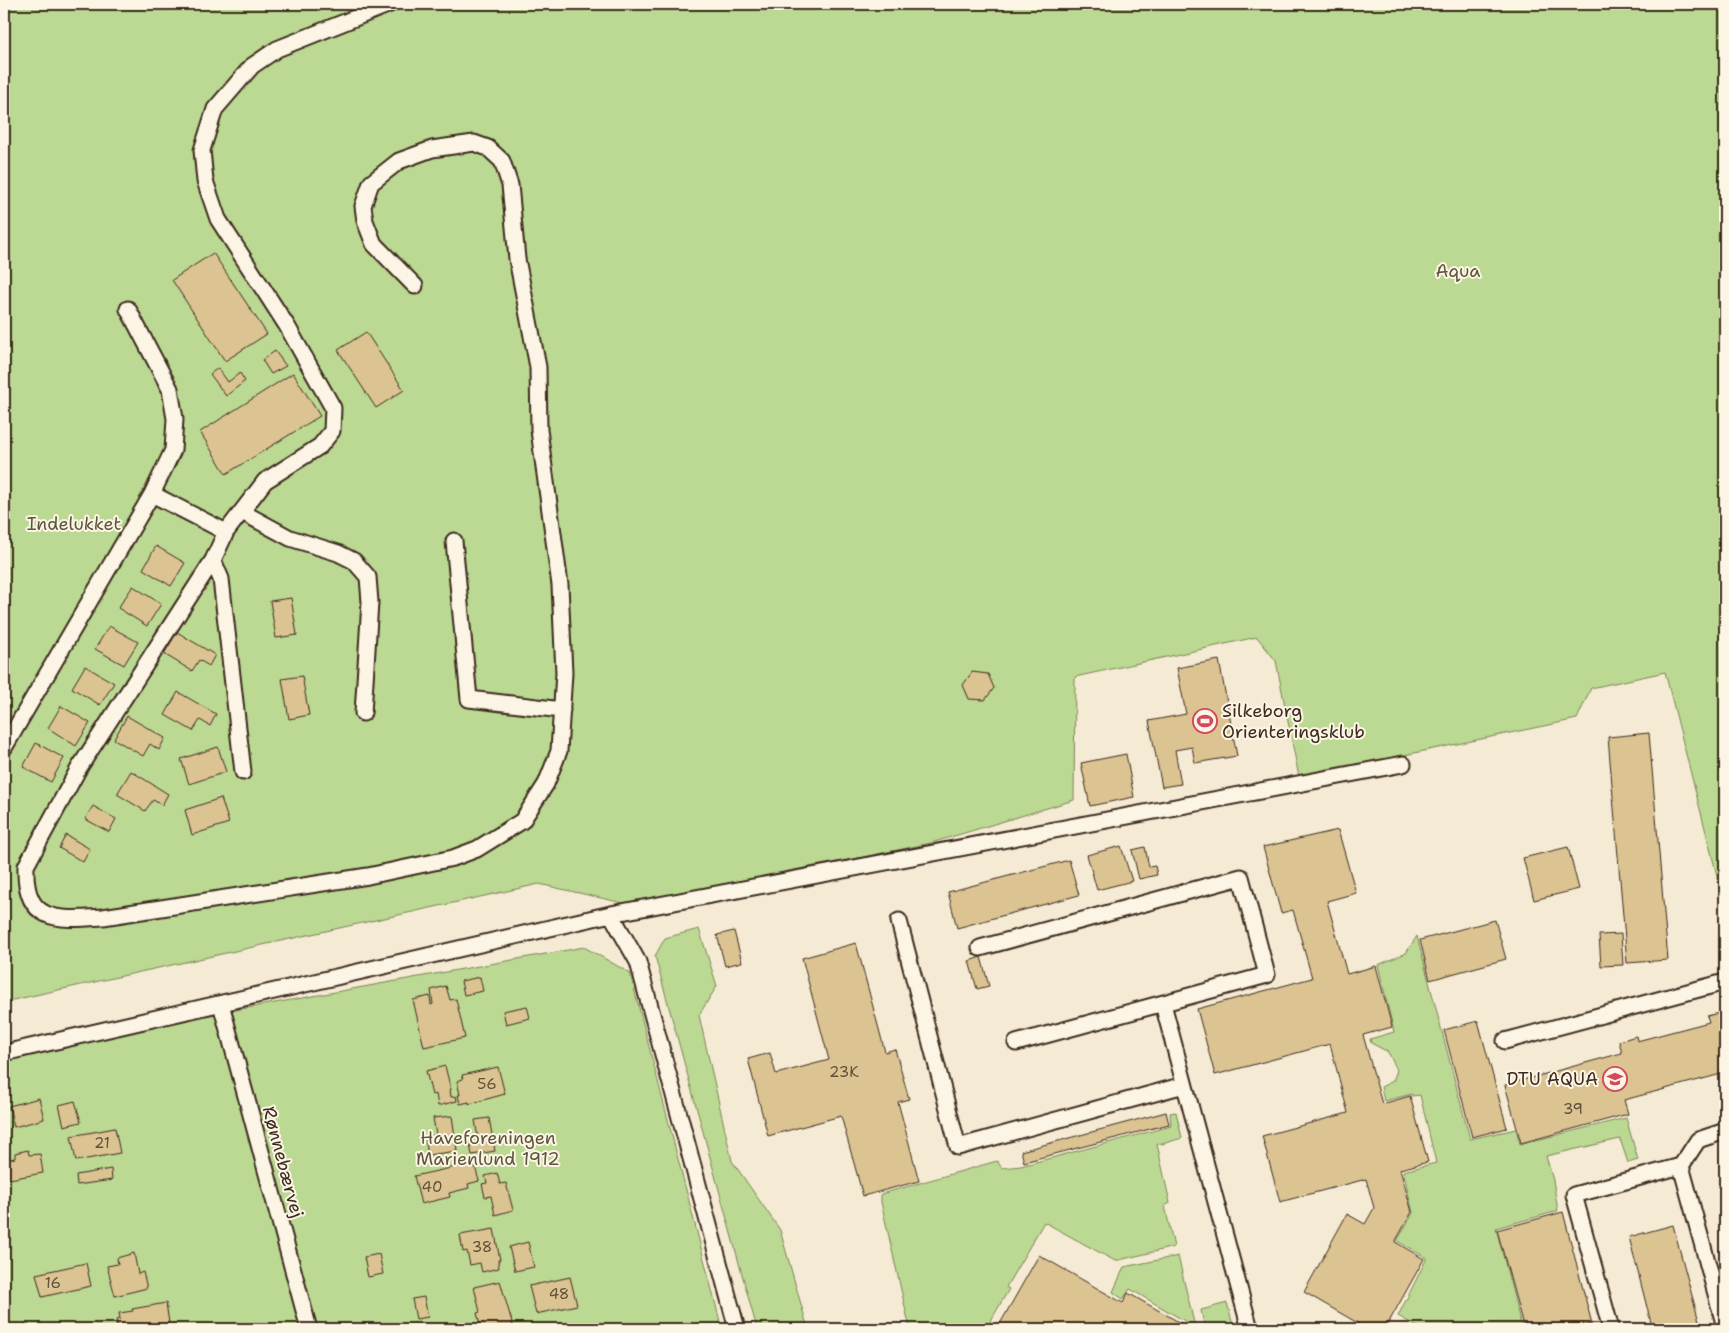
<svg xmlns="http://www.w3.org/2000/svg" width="1729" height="1333" font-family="'Shantell Sans',sans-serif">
	<rect width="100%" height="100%" fill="#f5ebd4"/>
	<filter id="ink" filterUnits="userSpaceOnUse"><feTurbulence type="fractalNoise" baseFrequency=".02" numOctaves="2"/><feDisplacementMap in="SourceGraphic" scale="10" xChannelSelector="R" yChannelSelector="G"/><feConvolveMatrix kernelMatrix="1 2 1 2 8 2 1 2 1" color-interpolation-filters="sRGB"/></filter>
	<g filter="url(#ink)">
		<path fill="#bbd992" stroke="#7b8258" d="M 4,4 L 1725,4 L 1725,907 L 1665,672 L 1591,688 L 1577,719 L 1299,777 L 1276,661 L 1257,637 L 1075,677 L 1074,800 L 931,843 L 632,905 L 539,884 L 4,1002 Z
			M 699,929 L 717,986 L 699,1015 L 732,1161 L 780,1230 L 808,1329 L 757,1329 L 655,956 L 665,938 Z
			M 1417,936 L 1470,1139 L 1516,1129 L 1520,1144 L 1626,1118 L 1638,1160 L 1628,1163 L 1620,1139 L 1546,1156 L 1553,1180 L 1558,1211 L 1496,1228 L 1522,1329 L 1421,1329 L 1398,1316 L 1427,1258 L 1397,1241 L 1413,1213 L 1403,1171 L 1436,1163 L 1420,1095 L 1412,1096 L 1412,1094 L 1384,1101 L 1381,1087 L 1393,1081 L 1397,1070 L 1388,1052 L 1371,1043 L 1370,1039 L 1394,1032 L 1378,965 L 1406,953 Z
			M 584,947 L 630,973 L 722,1329 L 4,1329 L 4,1052 Z
			M 1176,1112 L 1182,1138 L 1162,1144 L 1157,1144 L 1170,1203 L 1165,1206 L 1174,1247 L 1115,1261 L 1044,1222 L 1006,1287 L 1009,1289 L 986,1329 L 979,1326 L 977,1329 L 910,1329 L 881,1202 L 881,1194 L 997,1161 L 1002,1168 L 1021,1166 L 1171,1126 L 1170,1113 Z
			M 1178,1256 L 1195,1327 L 1130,1289 L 1123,1299 L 1113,1292 L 1124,1267 Z
			M 1227,1303 L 1234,1329 L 1205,1329 L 1201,1310 Z"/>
		<path fill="#dbc392" stroke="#3b2a1e" d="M 213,253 L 267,334 L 225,361 L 172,280 Z
			M 366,332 L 404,390 L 376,408 L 338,350 Z
			M 275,351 L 286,366 L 271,374 L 262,360 Z
			M 218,368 L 228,382 L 240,373 L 245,381 L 226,396 L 210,374 Z
			M 293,373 L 320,416 L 226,474 L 200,432 Z
			M 156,546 L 185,563 L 171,586 L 143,569 Z
			M 133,586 L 161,604 L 147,626 L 118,608 Z
			M 291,598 L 297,635 L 276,638 L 270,601 Z
			M 109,626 L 138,642 L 124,665 L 95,649 Z
			M 177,632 L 215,655 L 209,666 L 199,660 L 192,671 L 164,654 Z
			M 1219,660 L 1237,756 L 1195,763 L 1192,747 L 1175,750 L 1181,784 L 1162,787 L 1149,721 L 1186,714 L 1177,668 Z
			M 85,666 L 114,683 L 100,705 L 72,688 Z
			M 972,672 L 988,674 L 994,688 L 985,700 L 969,699 L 963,685 Z
			M 302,676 L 309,715 L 289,719 L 282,679 Z
			M 178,692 L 216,714 L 210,726 L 200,720 L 193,731 L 165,715 Z
			M 61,706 L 90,723 L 76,746 L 48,728 Z
			M 127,716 L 165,738 L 159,750 L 150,744 L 143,756 L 114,739 Z
			M 1649,733 L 1668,960 L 1627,963 L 1608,737 Z
			M 36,743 L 64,758 L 51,782 L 23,767 Z
			M 218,747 L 226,772 L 189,784 L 181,759 Z
			M 1126,754 L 1134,797 L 1090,806 L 1081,763 Z
			M 1725,762 L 1725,784 L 1720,764 Z
			M 131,771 L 168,794 L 162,805 L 153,800 L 145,811 L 117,794 Z
			M 221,798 L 229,823 L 192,835 L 185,810 Z
			M 93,806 L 116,819 L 109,832 L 85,819 Z
			M 1338,830 L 1356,893 L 1327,901 L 1347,974 L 1376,966 L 1392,1027 L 1363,1035 L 1382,1104 L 1410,1096 L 1428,1162 L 1400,1169 L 1412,1212 L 1395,1242 L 1424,1259 L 1385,1329 L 1368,1329 L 1304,1292 L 1347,1214 L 1365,1224 L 1374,1208 L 1366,1179 L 1280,1202 L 1262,1136 L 1348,1113 L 1330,1044 L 1215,1075 L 1197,1009 L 1312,978 L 1293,910 L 1281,913 L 1263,847 Z
			M 66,835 L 90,849 L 83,862 L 59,848 Z
			M 1121,846 L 1132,881 L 1097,890 L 1087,855 Z
			M 1145,847 L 1149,867 L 1155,866 L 1157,875 L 1139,879 L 1132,850 Z
			M 1568,847 L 1579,889 L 1534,900 L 1523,858 Z
			M 1069,860 L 1079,895 L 957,928 L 948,892 Z
			M 1495,920 L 1506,959 L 1430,980 L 1420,940 Z
			M 734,931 L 742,962 L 725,966 L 717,935 Z
			M 1621,934 L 1623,965 L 1601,966 L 1599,935 Z
			M 856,943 L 885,1052 L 895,1049 L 909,1099 L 898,1102 L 919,1181 L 863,1196 L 841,1116 L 768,1136 L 748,1059 L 770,1053 L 776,1074 L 829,1060 L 802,958 Z
			M 981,957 L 989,986 L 977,989 L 969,961 Z
			M 480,977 L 483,991 L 464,995 L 461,981 Z
			M 446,986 L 450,1000 L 456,999 L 465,1038 L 424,1047 L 413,1000 L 430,996 L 431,1005 L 433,1004 L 431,990 Z
			M 527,1006 L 530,1018 L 506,1024 L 503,1011 Z
			M 1723,1012 L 1725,1020 L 1725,1073 L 1624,1100 L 1628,1114 L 1521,1143 L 1505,1085 L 1622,1053 L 1619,1041 L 1636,1036 L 1637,1041 L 1709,1022 L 1707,1016 Z
			M 1478,1021 L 1507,1128 L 1472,1137 L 1444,1030 Z
			M 445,1066 L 451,1090 L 450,1090 L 451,1097 L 456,1096 L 457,1101 L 438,1106 L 436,1094 L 432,1095 L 426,1071 Z
			M 498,1067 L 505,1094 L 469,1104 L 469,1102 L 460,1104 L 458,1095 L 460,1095 L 457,1081 L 463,1079 L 462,1075 Z
			M 39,1098 L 44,1119 L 14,1127 L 9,1106 Z
			M 75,1101 L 81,1122 L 64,1126 L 59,1105 Z
			M 1166,1112 L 1169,1124 L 1024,1162 L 1021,1151 Z
			M 452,1116 L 457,1151 L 428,1155 L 425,1137 L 436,1135 L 433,1118 Z
			M 489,1118 L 495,1151 L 472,1155 L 469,1140 L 478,1138 L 475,1120 Z
			M 115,1128 L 120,1153 L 76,1161 L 71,1136 Z
			M 28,1150 L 29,1155 L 40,1154 L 43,1173 L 4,1180 L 4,1160 L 15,1158 L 15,1153 Z
			M 474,1163 L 479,1181 L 468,1184 L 469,1188 L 449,1193 L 450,1197 L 421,1204 L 414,1176 Z
			M 111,1169 L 112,1180 L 77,1185 L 76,1175 Z
			M 497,1173 L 500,1184 L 506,1183 L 513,1210 L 495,1215 L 491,1196 L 485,1197 L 482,1184 L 487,1183 L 485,1176 Z
			M 1563,1212 L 1592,1324 L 1572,1329 L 1524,1329 L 1497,1230 Z
			M 1673,1225 L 1701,1329 L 1653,1329 L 1651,1323 L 1629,1237 Z
			M 494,1229 L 500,1260 L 498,1260 L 499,1268 L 482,1272 L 480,1263 L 470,1265 L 467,1251 L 463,1252 L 460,1235 Z
			M 528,1242 L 534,1267 L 515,1271 L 509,1247 Z
			M 134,1253 L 138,1274 L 143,1272 L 147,1288 L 115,1296 L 107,1266 L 118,1264 L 117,1258 Z
			M 379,1254 L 383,1274 L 368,1277 L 364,1257 Z
			M 1039,1255 L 1123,1303 L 1128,1293 L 1191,1329 L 997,1329 Z
			M 86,1263 L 91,1286 L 42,1297 L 36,1274 Z
			M 570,1277 L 577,1305 L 536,1314 L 529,1286 Z
			M 500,1281 L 514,1329 L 481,1329 L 477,1313 L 480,1312 L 474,1287 Z
			M 424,1297 L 428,1317 L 416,1319 L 412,1299 Z
			M 166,1303 L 169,1323 L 137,1329 L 135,1329 L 135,1327 L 118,1329 L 116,1320 L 120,1319 L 119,1313 L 133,1311 L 132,1309 Z
			M 585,1324 L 586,1329 L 560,1329 Z
			M 98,1326 L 99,1329 L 83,1329 Z"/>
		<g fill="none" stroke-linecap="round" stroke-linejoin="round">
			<defs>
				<path id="service" d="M 390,4 L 277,49 L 252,66 L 215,109 L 202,150 L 205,181 L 218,219 L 287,326 L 333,408 L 332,431 L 320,446 L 265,481 L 226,532 L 213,560 L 79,768 L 26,866 C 24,924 58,920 103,917 L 368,876 L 453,858 L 477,849 L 522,821 L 546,784 L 559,751 L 564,673 L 560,585 L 539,430 L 538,367 L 517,259 L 510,185 L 502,161 L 488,148 L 474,143 L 432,149 L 399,161 L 371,183 L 363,206 L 365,221 L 374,244 L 415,286
					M 152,494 L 226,532
					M 242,512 L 290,538 L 338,553 L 354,561 L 368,577 L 370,602 L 363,713
					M 454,541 L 469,699 L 562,710
					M 213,560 L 221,579 L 243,772
					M 4,748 L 152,494 L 173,450 L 175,419 L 170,389 L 128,309
					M 611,914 L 1403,764
					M 899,921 L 958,1147 L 1184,1085
					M 980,948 L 1241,877 L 1267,975 L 1016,1043
					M 221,1004 L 309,1329
					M 1163,1004 L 1250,1329
					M 1505,1041 L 1725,982
					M 4,1053 L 611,914 L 638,962 L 737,1329
					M 1681,1166 L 1698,1140 L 1725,1131
					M 1611,1329 L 1574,1195 L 1681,1166 L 1725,1327"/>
			</defs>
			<use href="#service" stroke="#3b2a1e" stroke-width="19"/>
			<use href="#service" stroke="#fcf5e5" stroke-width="15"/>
		</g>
	</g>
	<defs>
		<symbol id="stadium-ring" viewBox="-11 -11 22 22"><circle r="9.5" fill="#fcf5e5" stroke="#d1495b" stroke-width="1.5"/><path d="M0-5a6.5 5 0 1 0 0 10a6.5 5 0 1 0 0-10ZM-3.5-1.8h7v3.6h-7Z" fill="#d1495b"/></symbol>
		<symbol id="university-ring" viewBox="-11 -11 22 22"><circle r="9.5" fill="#fcf5e5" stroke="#d1495b" stroke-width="1.5"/><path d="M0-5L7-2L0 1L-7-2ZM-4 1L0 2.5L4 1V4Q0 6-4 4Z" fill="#d1495b"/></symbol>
	</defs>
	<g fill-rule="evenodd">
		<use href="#stadium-ring" x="1191" y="707" width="28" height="28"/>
		<use href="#university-ring" x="1601" y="1065" width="28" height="28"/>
	</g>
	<g text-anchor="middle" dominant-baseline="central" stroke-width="4" stroke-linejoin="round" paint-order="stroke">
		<g font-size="15" fill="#63503b">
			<text x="844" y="1072">23K</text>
			<text x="487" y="1084">56</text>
			<text x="1573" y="1109">39</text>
			<text x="102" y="1143">21</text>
			<text x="432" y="1187">40</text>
			<text x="482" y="1247">38</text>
			<text x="53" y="1283">16</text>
			<text x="559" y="1294">48</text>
		</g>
		<g font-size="18" fill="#5b563b" stroke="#fcf5e5">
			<text x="1458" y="271">Aqua</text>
			<text x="74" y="524">Indelukket</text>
			<text x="488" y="1138">Haveforeningen<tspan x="488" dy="21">Marienlund 1912</tspan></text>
		</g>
		<g font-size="18" fill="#3b2a1e" stroke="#fcf5e5" text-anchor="start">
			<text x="1222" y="711">Silkeborg<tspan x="1222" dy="21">Orienteringsklub</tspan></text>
			<text x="1598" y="1079" text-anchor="end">DTU AQUA</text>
		</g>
		<g font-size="18" fill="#3b2a1e" stroke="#fcf5e5">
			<text transform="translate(283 1162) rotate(75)">Rønnebærvej</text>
		</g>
	</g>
	<rect width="1729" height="1333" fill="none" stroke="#fcf5e5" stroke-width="20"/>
	<rect x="10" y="10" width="1709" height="1313" fill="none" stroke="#3b2a1e" stroke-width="2" filter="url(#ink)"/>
</svg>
